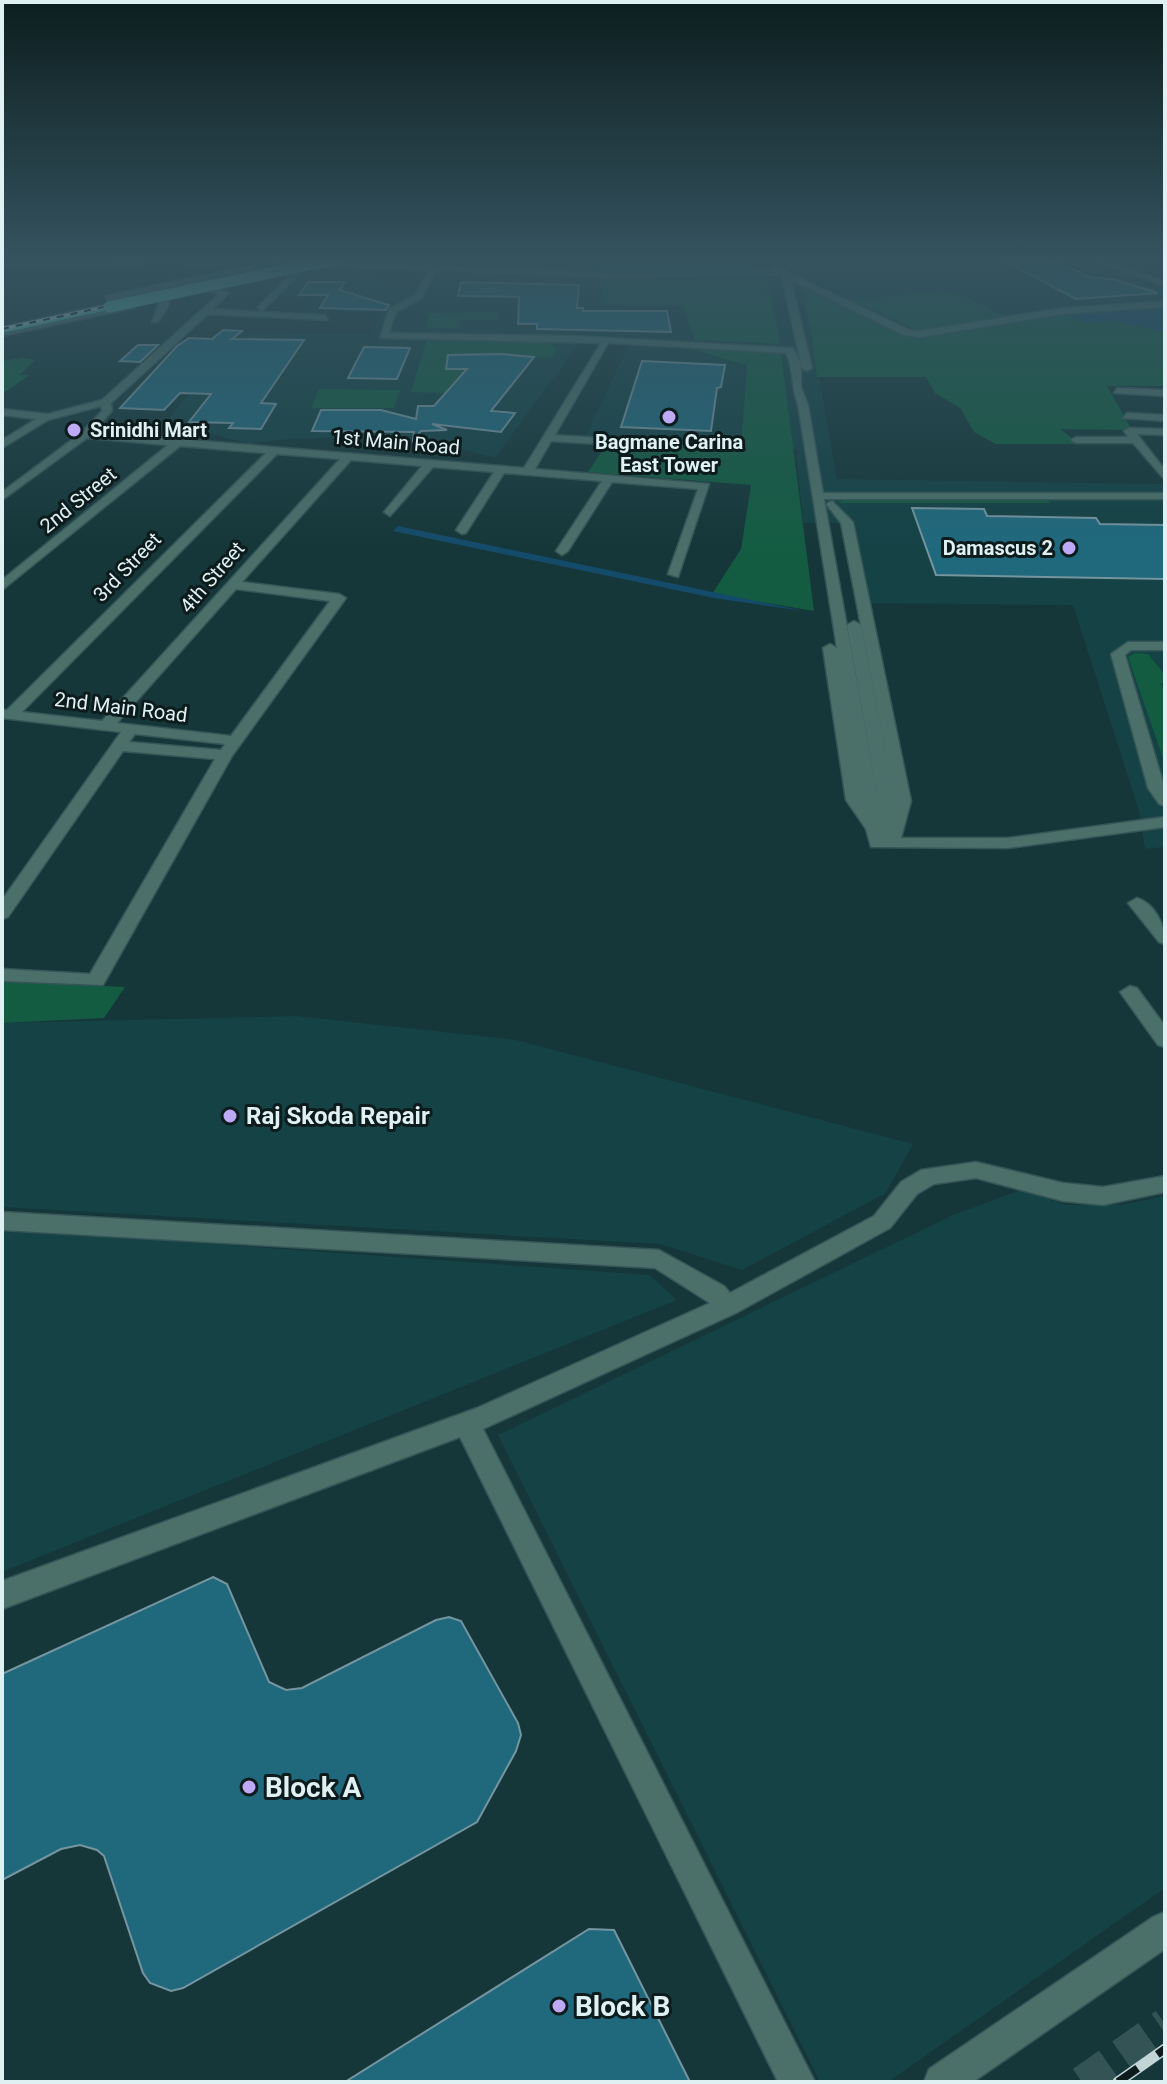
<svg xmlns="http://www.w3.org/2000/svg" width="1167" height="2084" font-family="Roboto,sans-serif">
	<rect width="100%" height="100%" fill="#153739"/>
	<path fill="#144245" d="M 360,258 L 1083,258 L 1165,287 L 1165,301 L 1006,317 L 966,297 L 938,290 L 851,300 L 791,270 L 602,274 L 525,268 L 330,265 Z
		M 310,270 L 369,271 L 368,278 L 409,291 L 418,290 L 427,272 L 515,273 L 619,280 L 793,279 L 798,282 L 809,320 L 837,479 L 1165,484 L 1165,847 L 1145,849 L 1139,811 L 1073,605 L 870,603 L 854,523 L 803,523 L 796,450 L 585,437 L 629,345 L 579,343 L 495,458 L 411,436 L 286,439 L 250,444 L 166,422 L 241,332 L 372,334 L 381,312 L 321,311 L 300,315 L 315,297 L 274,296 L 293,276 Z
		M 297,1016 L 516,1040 L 913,1144 L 886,1193 L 742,1270 L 660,1244 L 2,1207 L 2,1023 Z
		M 1021,1190 L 1066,1205 L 1120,1205 L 1165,1196 L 1165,1888 L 888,2082 L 820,2082 L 498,1435 L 953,1215 Z
		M 2,1229 L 649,1275 L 677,1300 L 2,1572 Z"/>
	<path fill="#135c42" d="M 595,258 L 736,258 L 758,271 L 602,274 Z
		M 768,276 L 780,344 L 695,340 L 682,305 L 604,304 L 600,279 Z
		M 798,282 L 900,333 L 924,336 L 1057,314 L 1165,306 L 1165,386 L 1107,386 L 1132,430 L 1060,429 L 1080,444 L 996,444 L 974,432 L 960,408 L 935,393 L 926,377 L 817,377 L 809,320 Z
		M 938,290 L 966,297 L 1006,317 L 918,331 L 851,300 Z
		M 498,312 L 498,320 L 461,320 L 460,328 L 426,328 L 429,313 Z
		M 427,339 L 545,340 L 557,349 L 550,358 L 449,355 L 447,369 L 467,369 L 445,393 L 411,392 Z
		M 691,349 L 781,353 L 814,611 L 712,594 L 741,549 L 751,485 L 588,472 L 611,438 L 741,446 L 747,365 Z
		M 23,358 L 35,360 L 20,375 L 30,375 L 2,394 L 2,361 Z
		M 319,389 L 400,390 L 394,408 L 311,408 Z
		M 848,498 L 1046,498 L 1050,503 L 838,503 Z
		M 1135,653 L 1148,654 L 1165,675 L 1165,683 L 1160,683 L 1165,691 L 1165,764 L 1128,657 Z
		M 2,981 L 125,987 L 104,1018 L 2,1023 Z"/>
	<path fill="#154b6a" d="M 1165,308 L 1165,332 L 1114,321 L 1082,322 L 1070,317 L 1072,314 Z
		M 398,526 L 804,611 L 714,598 L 393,531 Z"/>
	<path fill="#20697d" stroke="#7595a0" stroke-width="2" d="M 1048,258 L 1090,277 L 1116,280 L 1158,293 L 1076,299 L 1002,260 Z
		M 308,282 L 345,282 L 340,290 L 389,305 L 386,310 L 320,308 L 328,295 L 299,295 Z
		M 461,282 L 579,285 L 577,308 L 583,308 L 583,311 L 667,311 L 671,332 L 537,329 L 537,324 L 518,324 L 519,297 L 458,296 Z
		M 223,330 L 242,331 L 232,339 L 304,340 L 261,403 L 276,404 L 261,429 L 229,428 L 233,423 L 189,422 L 211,394 L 180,393 L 164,410 L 120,408 L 177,346 L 189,338 L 212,339 Z
		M 138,345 L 158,345 L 140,362 L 120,361 Z
		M 364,347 L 410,348 L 397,379 L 348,378 Z
		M 501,354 L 534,357 L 491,411 L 515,413 L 501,432 L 432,424 L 447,430 L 421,431 L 413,440 L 414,432 L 312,431 L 321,410 L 381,410 L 416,419 L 418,406 L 434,406 L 467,369 L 446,369 L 448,355 Z
		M 642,361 L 725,365 L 721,387 L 717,388 L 711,431 L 621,427 Z
		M 912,508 L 984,509 L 987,516 L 1096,518 L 1100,524 L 1165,525 L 1165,579 L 936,575 Z
		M 213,1577 L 227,1584 L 269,1682 L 286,1690 L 302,1688 L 436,1620 L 449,1617 L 461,1621 L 518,1723 L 521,1735 L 516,1751 L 477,1822 L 183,1988 L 171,1991 L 150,1983 L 143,1973 L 104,1856 L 97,1850 L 80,1845 L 61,1849 L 2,1880 L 2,1674 Z
		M 589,1929 L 614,1930 L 690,2082 L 345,2082 Z"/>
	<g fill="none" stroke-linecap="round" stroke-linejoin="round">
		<path stroke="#335355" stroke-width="32" stroke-dasharray="32 16" stroke-linecap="butt" d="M 1082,2082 L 1165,2024"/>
		<defs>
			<path id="minor" d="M 285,258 L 302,258 L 196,282 L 229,293 L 213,309 L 261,312 L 258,307 L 292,273 L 291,268 L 297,268 L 299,275 L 261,312 L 325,315 L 328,320 L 208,314 L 111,403 L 112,411 L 93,432 L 524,468 L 601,343 L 380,338 L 389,309 L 415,295 L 429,270 L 314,267 L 317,263 L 517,268 L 603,274 L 775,271 L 772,268 L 776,266 L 909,330 L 920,331 L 1062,308 L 1165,301 L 1165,307 L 1062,314 L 920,337 L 904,335 L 791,280 L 812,368 L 807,371 L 802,368 L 781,275 L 603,278 L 437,270 L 421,299 L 396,312 L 389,333 L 573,336 L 793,348 L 801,364 L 801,387 L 808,405 L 823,493 L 1165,493 L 1165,499 L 824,499 L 885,838 L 847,625 L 854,621 L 861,625 L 895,801 L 841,523 L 826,504 L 832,501 L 853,522 L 911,801 L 901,838 L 1008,838 L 1165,817 L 1165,827 L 1008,848 L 871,847 L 866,829 L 846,800 L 823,648 L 830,644 L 837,648 L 798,405 C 791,387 794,370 786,353 L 608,343 L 555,435 L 599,438 L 604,441 L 599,444 L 551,441 L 535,469 L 709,484 L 678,577 L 668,574 L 698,489 L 612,482 L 568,551 L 562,555 L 556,551 L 602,481 L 504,473 L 466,533 L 462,534 L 456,530 L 494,472 L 433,467 L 390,516 L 384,512 L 422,466 L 351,460 L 242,582 L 339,594 L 346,598 L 232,756 L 103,985 L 2,981 L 2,969 L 90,974 L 215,759 L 123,751 L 8,917 L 2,919 L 2,900 L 121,732 L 2,718 L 2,710 L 7,710 L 266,453 L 180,446 L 2,590 L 2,580 L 168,445 L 87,438 L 2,500 L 2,492 L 81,433 L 102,411 L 101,406 L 48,420 L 2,448 L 2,440 L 36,419 L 2,415 L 2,409 L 48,414 L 102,400 L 219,294 L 186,284 L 108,301 L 105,296 ZM 277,454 L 340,459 L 102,721 L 22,712 ZM 236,589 L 330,601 L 231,736 L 117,723 ZM 135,734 L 225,744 L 221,750 L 129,742 Z
				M 1083,258 L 1096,258 L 1165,281 L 1165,286 Z
				M 1165,258 L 1165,261 L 1161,259 L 1161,258 Z
				M 163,259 L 236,265 L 163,263 L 2,268 L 2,264 Z
				M 161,297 L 167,297 L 169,305 L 158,322 L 152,322 Z
				M 131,303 L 134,308 L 2,336 L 2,330 Z
				M 1117,388 L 1165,390 L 1165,396 L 1114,393 Z
				M 1127,413 L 1165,415 L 1165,421 L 1123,418 Z
				M 1129,428 L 1165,429 L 1165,435 L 1137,434 L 1165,470 L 1165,480 L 1133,443 L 1076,443 L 1071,440 L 1076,437 L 1128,437 L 1124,431 Z
				M 1165,642 L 1165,650 L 1131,650 L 1125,655 L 1165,789 L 1165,806 L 1159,804 L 1148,788 L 1111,654 L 1128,642 Z
				M 1137,898 C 1156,904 1165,926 1165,944 L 1159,942 L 1128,903 Z
				M 1130,986 L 1137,988 L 1165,1026 L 1165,1047 L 1158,1045 L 1120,992 Z
				M 976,1162 L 1063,1183 L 1103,1187 L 1165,1176 L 1165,1192 L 1103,1205 L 1063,1201 L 976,1178 L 934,1184 L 917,1194 L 890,1228 L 736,1313 L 483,1429 L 815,2082 L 778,2082 L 460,1437 L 2,1609 L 2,1581 L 477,1408 L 710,1303 L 655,1268 L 2,1230 L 2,1212 L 659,1250 L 724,1286 L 730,1293 L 874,1216 L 901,1182 L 921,1170 Z
				M 1165,1912 L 1165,1949 L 973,2082 L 924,2082 L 929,2069 L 1153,1917 Z"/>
			<path id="highway" d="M 109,304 L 113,309 L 2,333 L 2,327 Z"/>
		</defs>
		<use href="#minor" stroke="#355557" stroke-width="3"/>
		<use href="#highway" stroke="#355557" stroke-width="3"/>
		<use href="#minor" fill="#4b706a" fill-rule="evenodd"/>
		<use href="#highway" fill="#64c7b8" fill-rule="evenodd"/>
		<defs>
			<path id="rail-far1" d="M 2,329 L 330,258"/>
			<path id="rail" d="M 1118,2082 L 1165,2049"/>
		</defs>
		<use href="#rail-far1" stroke="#c1d5d6" stroke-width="3"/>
		<use href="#rail" stroke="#c1d5d6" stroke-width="11"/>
		<use href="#rail-far1" stroke="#0d1b1c" stroke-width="2" stroke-dasharray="7" stroke-linecap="butt"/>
		<use href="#rail" stroke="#0d1b1c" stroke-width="8" stroke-dasharray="24" stroke-linecap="butt"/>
		<defs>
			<path id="highway-bridge" d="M 109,307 L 341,258"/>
		</defs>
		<use href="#highway-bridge" stroke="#355557" stroke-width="12" stroke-linecap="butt"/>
		<use href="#highway-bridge" stroke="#64c7b8" stroke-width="11"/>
	</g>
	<linearGradient id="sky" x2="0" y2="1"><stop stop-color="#0c1e1f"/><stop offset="0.47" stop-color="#35535f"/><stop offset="1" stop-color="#35535f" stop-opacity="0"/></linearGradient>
	<rect width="1167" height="550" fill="url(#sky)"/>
	<g fill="#bea9f5" stroke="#0d1b1c" stroke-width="3">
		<circle cx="669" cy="417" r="8"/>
		<circle cx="74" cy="430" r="8"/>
		<circle cx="1069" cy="548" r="8"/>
		<circle cx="230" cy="1116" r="8"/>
		<circle cx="249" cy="1787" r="8"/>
		<circle cx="559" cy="2006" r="8"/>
	</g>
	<g text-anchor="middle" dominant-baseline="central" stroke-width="6" stroke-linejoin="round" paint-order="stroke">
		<g font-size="20" font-weight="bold" fill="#dff1f2" stroke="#0d1b1c" text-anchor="start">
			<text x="90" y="430">Srinidhi Mart</text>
			<text x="669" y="442" text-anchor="middle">Bagmane Carina<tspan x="669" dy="23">East Tower</tspan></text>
			<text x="1053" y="548" text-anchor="end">Damascus 2</text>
		</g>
		<g font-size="20" fill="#dff1f2" stroke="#0d1b1c">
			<text transform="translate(396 442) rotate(5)">1st Main Road</text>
			<text transform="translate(78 500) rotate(-39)">2nd Street</text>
			<text transform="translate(127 567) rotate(-46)">3rd Street</text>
			<text transform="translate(212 577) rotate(-49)">4th Street</text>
			<text transform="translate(121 707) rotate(7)">2nd Main Road</text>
		</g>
		<g font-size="24" font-weight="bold" fill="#dff1f2" stroke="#0d1b1c" text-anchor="start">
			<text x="246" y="1116">Raj Skoda Repair</text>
		</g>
		<g font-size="28" font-weight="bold" fill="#dff1f2" stroke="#0d1b1c" text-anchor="start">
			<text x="265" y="1787">Block A</text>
			<text x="575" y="2006">Block B</text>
		</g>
	</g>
	<rect width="1167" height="2084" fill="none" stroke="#dff1f2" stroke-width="8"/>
</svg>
